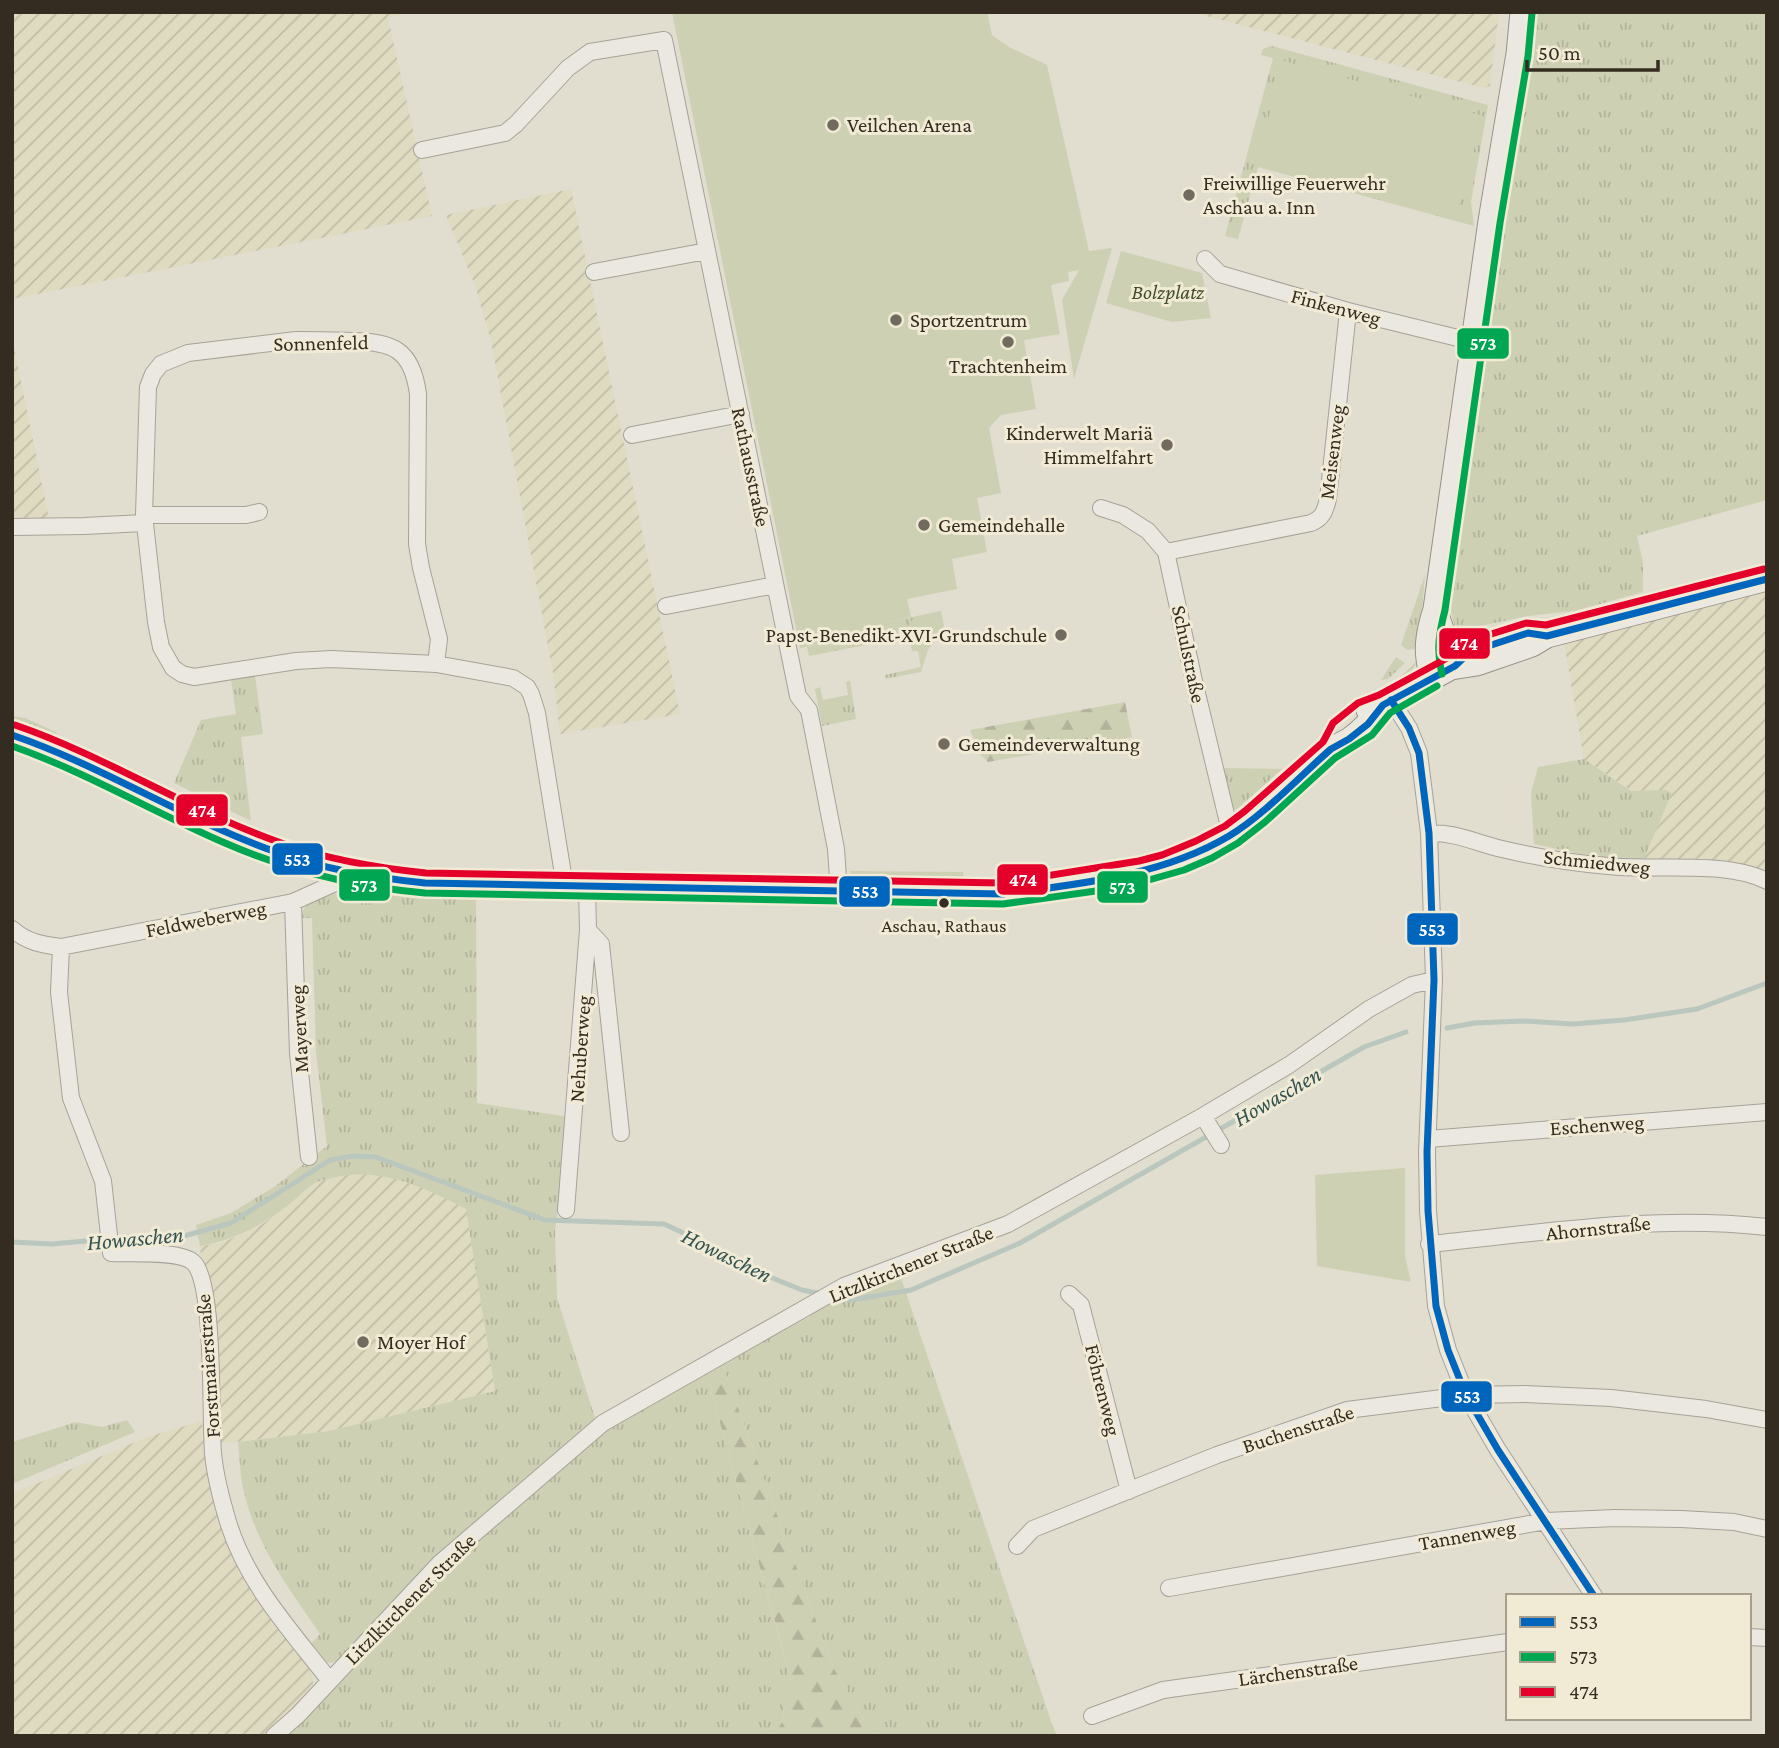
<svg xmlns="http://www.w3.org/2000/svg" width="1779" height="1748" font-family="'Crimson Pro',serif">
	<defs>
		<pattern id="farmland-furrows" width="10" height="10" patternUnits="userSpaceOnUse" patternTransform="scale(1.75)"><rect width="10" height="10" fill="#dfdbc1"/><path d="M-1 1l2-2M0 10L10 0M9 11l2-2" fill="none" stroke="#c0bca6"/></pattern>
		<pattern id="grass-tufts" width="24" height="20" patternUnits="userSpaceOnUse" patternTransform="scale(1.75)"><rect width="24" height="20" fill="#ced0b4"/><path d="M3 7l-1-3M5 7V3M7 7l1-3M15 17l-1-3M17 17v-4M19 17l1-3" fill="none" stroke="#b2b39a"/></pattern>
		<pattern id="forest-firs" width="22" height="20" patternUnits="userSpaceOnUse" patternTransform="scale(1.75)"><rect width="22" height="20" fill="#ced0b4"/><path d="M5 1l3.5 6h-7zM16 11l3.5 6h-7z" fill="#b2b39a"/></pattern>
	</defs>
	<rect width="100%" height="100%" fill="#e1ddcf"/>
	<path fill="url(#farmland-furrows)" d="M 12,12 L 412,12 L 388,18 L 432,216 L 12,299 Z
		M 1191,12 L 1499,12 L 1490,86 L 1484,88 Z
		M 571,189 L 680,714 L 560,734 L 553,673 L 491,341 L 475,285 L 446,215 Z
		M 12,337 L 49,519 L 12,519 Z
		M 1767,590 L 1767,874 L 1758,870 L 1713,861 L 1642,863 L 1665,790 L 1632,791 L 1584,759 L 1564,642 Z
		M 349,1174 L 382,1174 L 428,1190 L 466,1208 L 495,1391 L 329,1431 L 218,1444 L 200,1246 L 220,1243 L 243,1234 L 264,1223 L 317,1182 Z
		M 202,1421 L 211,1488 L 224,1535 L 244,1574 L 306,1663 L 312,1674 L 313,1683 L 309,1694 L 264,1736 L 12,1736 L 12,1494 L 147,1437 Z"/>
	<path fill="url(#grass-tufts)" d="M 1530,12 L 1767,12 L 1767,500 L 1637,536 L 1643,562 L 1643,592 L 1574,611 L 1528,616 L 1456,631 L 1450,607 L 1449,589 Z
		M 1272,46 L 1488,105 L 1471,202 L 1474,226 L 1258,167 L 1238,239 L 1225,236 L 1273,58 L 1261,55 L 1263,49 Z
		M 1425,575 L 1419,648 L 1407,650 L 1401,645 Z
		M 941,611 L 944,626 L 928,650 L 921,672 L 885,679 L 885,675 L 921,667 L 918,651 L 912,651 L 909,637 L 887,641 L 883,623 Z
		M 1497,630 L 1503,633 L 1477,641 L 1462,637 Z
		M 1396,657 L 1405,663 L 1388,679 L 1381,680 Z
		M 1417,661 C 1408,685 1376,695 1356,710 L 1354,708 L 1376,691 L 1396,681 Z
		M 255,676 L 263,734 L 241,737 L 251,821 L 174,783 L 201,720 L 236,714 L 231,679 Z
		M 850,681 L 856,719 L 822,726 L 815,689 L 820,687 L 823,700 L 848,695 L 846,682 Z
		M 12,716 L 25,718 L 56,732 L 58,736 L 56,739 L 12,726 Z
		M 1584,759 L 1631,791 L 1665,790 L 1672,793 L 1642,863 L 1607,860 L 1534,844 L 1531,793 L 1538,767 Z
		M 1220,768 L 1282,769 L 1237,809 L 1232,810 Z
		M 850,871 L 963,872 L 964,880 L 851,879 Z
		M 355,891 L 400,896 L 476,899 L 477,1103 L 570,1117 L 555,1231 L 557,1298 L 595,1418 L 440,1556 L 344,1658 C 325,1668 322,1660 308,1647 L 320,1634 C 290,1590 258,1548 245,1496 C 240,1479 240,1460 238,1442 L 329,1431 L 495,1391 L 466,1209 C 423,1187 381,1166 332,1178 C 328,1179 321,1180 317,1182 C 306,1188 296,1199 287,1206 C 260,1227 233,1240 200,1246 L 196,1225 L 231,1213 L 274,1187 L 327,1146 L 316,1052 L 312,918 L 300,918 L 307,902 L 332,894 Z
		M 899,1272 L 1051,1721 L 1057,1736 L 877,1736 L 869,1728 L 833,1667 L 722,1364 L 809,1317 L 822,1306 L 856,1286 Z
		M 706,1372 L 790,1677 L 782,1722 L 774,1736 L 287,1736 L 338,1685 L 448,1564 L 606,1426 Z
		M 127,1420 L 135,1432 L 12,1484 L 12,1442 L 76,1422 L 102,1427 Z"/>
	<path fill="url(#forest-firs)" d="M 885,632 L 887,641 L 809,656 L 807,647 Z
		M 1125,702 L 1132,737 L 988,762 L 981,755 L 970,730 Z
		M 722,1364 L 833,1667 L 869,1728 L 877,1736 L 774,1736 L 782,1722 L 790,1676 L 706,1372 Z"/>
	<path fill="#ced0b4" d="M 672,12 L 987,12 L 992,35 L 1009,47 L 1047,65 L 1089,251 L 1112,248 L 1074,379 L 1062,300 L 1079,270 L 1068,272 L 1069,281 L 1051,285 L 1060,334 L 1024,340 L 1036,409 L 1001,415 L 989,428 L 1001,493 L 977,498 L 987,552 L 952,559 L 957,589 L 907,599 L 911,617 L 883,623 L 885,632 L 800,648 Z
		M 1284,61 L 1483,116 L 1455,218 L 1256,163 Z
		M 1121,251 L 1202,273 L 1211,318 L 1172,322 L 1106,303 Z
		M908 629a11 11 0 1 1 22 0a11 11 0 1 1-22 0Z
		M 1405,1168 L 1405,1256 L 1411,1282 L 1317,1266 L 1315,1175 Z"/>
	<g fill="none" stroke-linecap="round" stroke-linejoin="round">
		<path stroke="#b9c7bf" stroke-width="5" d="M 1447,1028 L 1475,1023 L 1523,1021 L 1573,1024 L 1624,1020 L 1697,1009 L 1767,983
			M 12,1242 L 52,1244 L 130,1237 L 184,1236 L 231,1223 L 330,1160 L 353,1156 L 376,1157 L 545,1220 L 664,1224 L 690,1236 L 750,1269 L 802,1290 L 822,1294
			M 835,1297 L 851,1300 L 911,1290 L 1020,1243 L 1364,1047 L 1406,1032"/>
		<defs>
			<path id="street" d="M 422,150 L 505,133 L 516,124 L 568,68 L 590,52 L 664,40 L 798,696 L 809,710 L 836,849 L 839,892
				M 1205,259 L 1220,274 L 1348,311 L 1474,342
				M 594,272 L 707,251
				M 296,340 C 315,340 333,340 351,341 C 393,342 412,349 418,394 L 417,544 L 421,568 L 439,639 L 436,664 L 331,659 L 296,661 L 194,677 L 182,674 L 173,668 L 161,647 L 156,622 L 144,515 L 148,387 L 153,374 L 161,364 L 188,353 Z
				M 632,435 L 741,414
				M 1101,508 L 1123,515 L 1148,531 L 1166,552 L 1194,681 L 1231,835
				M 144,515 L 246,515 L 259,512
				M 12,527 L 84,526 L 144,523
				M 1166,552 L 1311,523 C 1323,518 1325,511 1328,499 L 1348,311
				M 666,606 L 775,585
				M 436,664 L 513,678 L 527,687 L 531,694 L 537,713 L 563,874 L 563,886
				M 1391,700 L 1409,728 L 1419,753 L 1429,833 L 1434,980 L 1427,1152 L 1428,1211 L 1436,1306 L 1448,1350 L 1466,1395 L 1498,1450 L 1594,1596
				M 1429,833 C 1454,832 1477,843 1502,849 C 1536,857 1572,863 1608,866 C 1656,871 1726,860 1767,881
				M 293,902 L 298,1053 L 309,1157
				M 12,929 C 27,942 42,945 61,947 L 293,902 L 335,883 L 341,872
				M 588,930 L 601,944 L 621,1133
				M 61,947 L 59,992 L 71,1098 L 103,1181 L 111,1253 C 130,1254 181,1250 194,1263 C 215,1286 210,1416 213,1453 C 215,1477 222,1502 229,1525 C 248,1585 293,1633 330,1681
				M 1203,1116 L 1221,1145
				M 1428,1139 L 1767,1112
				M 566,1210 L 588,930 L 587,887
				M 1429,1244 C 1541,1233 1654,1214 1767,1227
				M 1069,1294 L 1081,1305 L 1129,1491
				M 1017,1546 L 1033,1529 L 1217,1455 L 1347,1410 L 1466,1395 L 1525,1394 L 1611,1398 L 1706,1409 L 1767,1420
				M 1169,1588 L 1546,1521 L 1615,1518 L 1681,1519 L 1734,1522 L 1767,1529
				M 1749,1637 L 1767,1638
				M 1092,1716 L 1163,1690 L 1508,1642
				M 274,1736 L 298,1715 L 440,1563 L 603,1423 L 844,1286 L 1008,1224 L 1203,1116 L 1289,1065 L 1369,1009 L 1412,985 L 1434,980"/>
			<path id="secondary" d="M 1435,609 L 1446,641 L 1451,668
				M 1432,677 C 1424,652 1427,634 1435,609 L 1490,221 L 1518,54 L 1522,12
				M 1368,710 L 1383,705 L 1451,668 L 1477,664 L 1532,645 L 1547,636 L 1767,579
				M 12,735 C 99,762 175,814 260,846 C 313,867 368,878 425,883 L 1003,894 C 1080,884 1161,875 1229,836 C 1262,817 1299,780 1327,753 C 1333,747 1342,744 1350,739 C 1363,730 1373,718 1383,705"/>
		</defs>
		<use href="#street" stroke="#a7a298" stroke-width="18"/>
		<use href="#secondary" stroke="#979288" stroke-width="25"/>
		<use href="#street" stroke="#eae8e0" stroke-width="16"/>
		<use href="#secondary" stroke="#eae8e0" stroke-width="23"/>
		<defs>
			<path id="bus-1" d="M 1391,700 L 1409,728 L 1419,753 L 1429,833 L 1434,980 L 1427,1152 L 1428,1211 L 1436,1306 L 1448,1350 L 1466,1395 L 1498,1450 L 1594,1596
				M 12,735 C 105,767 187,821 279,853 C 327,870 376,878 425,883 L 1003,894 C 1079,884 1162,876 1229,836 C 1263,816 1301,775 1331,749 L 1349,739 L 1368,724 L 1383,705 L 1455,666 L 1470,652 L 1528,633 L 1547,636 L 1767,579"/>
			<path id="bus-2" d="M 1442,674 C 1436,651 1439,633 1445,610 L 1500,223 L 1528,56 L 1532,13
				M 12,746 C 86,772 153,812 225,843 C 289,871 355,887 425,893 L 1003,904 L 1124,887 L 1184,870 L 1212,858 L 1238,843 L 1265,822 L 1335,758 L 1372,735 L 1390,713 L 1437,686"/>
			<path id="bus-3" d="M 15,725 C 108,757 191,812 284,844 C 330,860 378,868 426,873 L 1002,883 L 1139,861 L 1162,855 L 1196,841 L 1225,826 L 1245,811 L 1323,742 L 1333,723 L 1358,703 L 1379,695 L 1449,657 L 1466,642 L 1526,623 L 1546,625 L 1764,569"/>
		</defs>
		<use href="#bus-1" stroke="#f1ebd6" stroke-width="12"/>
		<use href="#bus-2" stroke="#f1ebd6" stroke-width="12"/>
		<use href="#bus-3" stroke="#f1ebd6" stroke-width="12"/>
		<use href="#bus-1" stroke="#0065bd" stroke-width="7"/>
		<use href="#bus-2" stroke="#00a651" stroke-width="7"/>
		<use href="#bus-3" stroke="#e4002b" stroke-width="7"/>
	</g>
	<g fill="#716a5e" stroke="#f1ebd6" stroke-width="2.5">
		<circle cx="833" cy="125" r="7"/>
		<circle cx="1189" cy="195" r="7"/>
		<circle cx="896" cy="320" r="7"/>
		<circle cx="1008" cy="342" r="7"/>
		<circle cx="1167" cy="445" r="7"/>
		<circle cx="924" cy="525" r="7"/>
		<circle cx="1061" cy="635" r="7"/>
		<circle cx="944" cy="744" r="7"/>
		<circle cx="363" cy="1342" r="7"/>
	</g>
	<circle fill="#352c21" stroke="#f1ebd6" stroke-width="2.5" cx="944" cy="903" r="6"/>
	<g text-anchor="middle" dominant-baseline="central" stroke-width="6" stroke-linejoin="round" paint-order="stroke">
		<g font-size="19" fill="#352c21" stroke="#f1ebd6">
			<text x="944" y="925">Aschau, Rathaus</text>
		</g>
		<g font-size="21" fill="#352c21" stroke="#f1ebd6" text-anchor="start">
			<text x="847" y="125">Veilchen Arena</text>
			<text x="1203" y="183">Freiwillige Feuerwehr<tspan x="1203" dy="24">Aschau a. Inn</tspan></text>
			<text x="910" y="320">Sportzentrum</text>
			<text x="1008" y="366" text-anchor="middle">Trachtenheim</text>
			<text x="1153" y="433" text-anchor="end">Kinderwelt Mariä<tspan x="1153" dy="24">Himmelfahrt</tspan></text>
			<text x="938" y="525">Gemeindehalle</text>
			<text x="1047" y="635" text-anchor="end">Papst-Benedikt-XVI-Grundschule</text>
			<text x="958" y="744">Gemeindeverwaltung</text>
			<text x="377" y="1342">Moyer Hof</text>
		</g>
		<g font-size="21" font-style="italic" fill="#434f2a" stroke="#f1ebd6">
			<text x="1168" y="292">Bolzplatz</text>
		</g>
		<g font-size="21" fill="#352c21" stroke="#f1ebd6">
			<text transform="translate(1336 307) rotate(15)">Finkenweg</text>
			<text transform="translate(321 343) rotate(-1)">Sonnenfeld</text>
			<text transform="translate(1332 452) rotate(-83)">Meisenweg</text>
			<text transform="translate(751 467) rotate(78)">Rathausstraße</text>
			<text transform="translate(1189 654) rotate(78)">Schulstraße</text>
			<text transform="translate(1597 862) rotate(6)">Schmiedweg</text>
			<text transform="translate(206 919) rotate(-11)">Feldweberweg</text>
			<text transform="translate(299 1029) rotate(-93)">Mayerweg</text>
			<text transform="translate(580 1049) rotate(-86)">Nehuberweg</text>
			<text transform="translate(1597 1125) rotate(-4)">Eschenweg</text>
			<text transform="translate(1598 1228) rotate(-6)">Ahornstraße</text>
			<text transform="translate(911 1264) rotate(-22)">Litzlkirchener Straße</text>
			<text transform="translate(208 1366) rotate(-94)">Forstmaierstraße</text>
			<text transform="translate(1103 1390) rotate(76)">Föhrenweg</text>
			<text transform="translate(1298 1429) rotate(-18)">Buchenstraße</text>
			<text transform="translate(1467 1535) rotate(-10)">Tannenweg</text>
			<text transform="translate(410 1599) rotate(-45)">Litzlkirchener Straße</text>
			<text transform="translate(1298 1671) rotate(-8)">Lärchenstraße</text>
		</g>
		<g font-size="23" font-style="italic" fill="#325352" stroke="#f1ebd6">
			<text transform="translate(1277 1096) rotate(-30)">Howaschen</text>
			<text transform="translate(135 1238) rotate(-5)">Howaschen</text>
			<text transform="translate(727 1255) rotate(26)">Howaschen</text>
		</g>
	</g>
	<g stroke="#f1ebd6" stroke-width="2.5">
		<rect x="1456" y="327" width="54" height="33" rx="7" fill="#00a651"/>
		<rect x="1438" y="627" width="53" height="33" rx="7" fill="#e4002b"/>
		<rect x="175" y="793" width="54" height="34" rx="7" fill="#e4002b"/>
		<rect x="271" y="842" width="53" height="34" rx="7" fill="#0065bd"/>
		<rect x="996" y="863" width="53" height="33" rx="7" fill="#e4002b"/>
		<rect x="338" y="868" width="53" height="34" rx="7" fill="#00a651"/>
		<rect x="1096" y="870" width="53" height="34" rx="7" fill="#00a651"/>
		<rect x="838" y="875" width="53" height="33" rx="7" fill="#0065bd"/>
		<rect x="1406" y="912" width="53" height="34" rx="7" fill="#0065bd"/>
		<rect x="1440" y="1380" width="53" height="33" rx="7" fill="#0065bd"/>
	</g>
	<g font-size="19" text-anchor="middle" font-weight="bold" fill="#fff">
		<text x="1483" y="350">573</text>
		<text x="1464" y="650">474</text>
		<text x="202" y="817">474</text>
		<text x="297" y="866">553</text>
		<text x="1023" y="886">474</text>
		<text x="364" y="892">573</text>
		<text x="1122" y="894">573</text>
		<text x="865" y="898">553</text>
		<text x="1432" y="936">553</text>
		<text x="1467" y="1403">553</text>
	</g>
	<rect width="1779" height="1748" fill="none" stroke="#352c21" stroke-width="28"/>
	<rect x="1506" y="1594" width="245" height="126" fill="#f1ebd6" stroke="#a69f8e" stroke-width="2"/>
	<rect x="1520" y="1617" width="35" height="10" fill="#0065bd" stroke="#a69f8e" stroke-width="2"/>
	<text x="1569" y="1629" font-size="21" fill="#352c21">553</text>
	<rect x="1520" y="1652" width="35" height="10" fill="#00a651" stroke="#a69f8e" stroke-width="2"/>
	<text x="1569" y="1664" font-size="21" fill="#352c21">573</text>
	<rect x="1520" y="1687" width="35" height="10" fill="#e4002b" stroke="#a69f8e" stroke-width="2"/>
	<text x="1569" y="1699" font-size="21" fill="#352c21">474</text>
	<path d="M1527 60v10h131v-10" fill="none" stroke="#352c21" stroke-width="3.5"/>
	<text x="1538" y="60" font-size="21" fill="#352c21" stroke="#f1ebd6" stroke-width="5" paint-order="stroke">50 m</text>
</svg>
